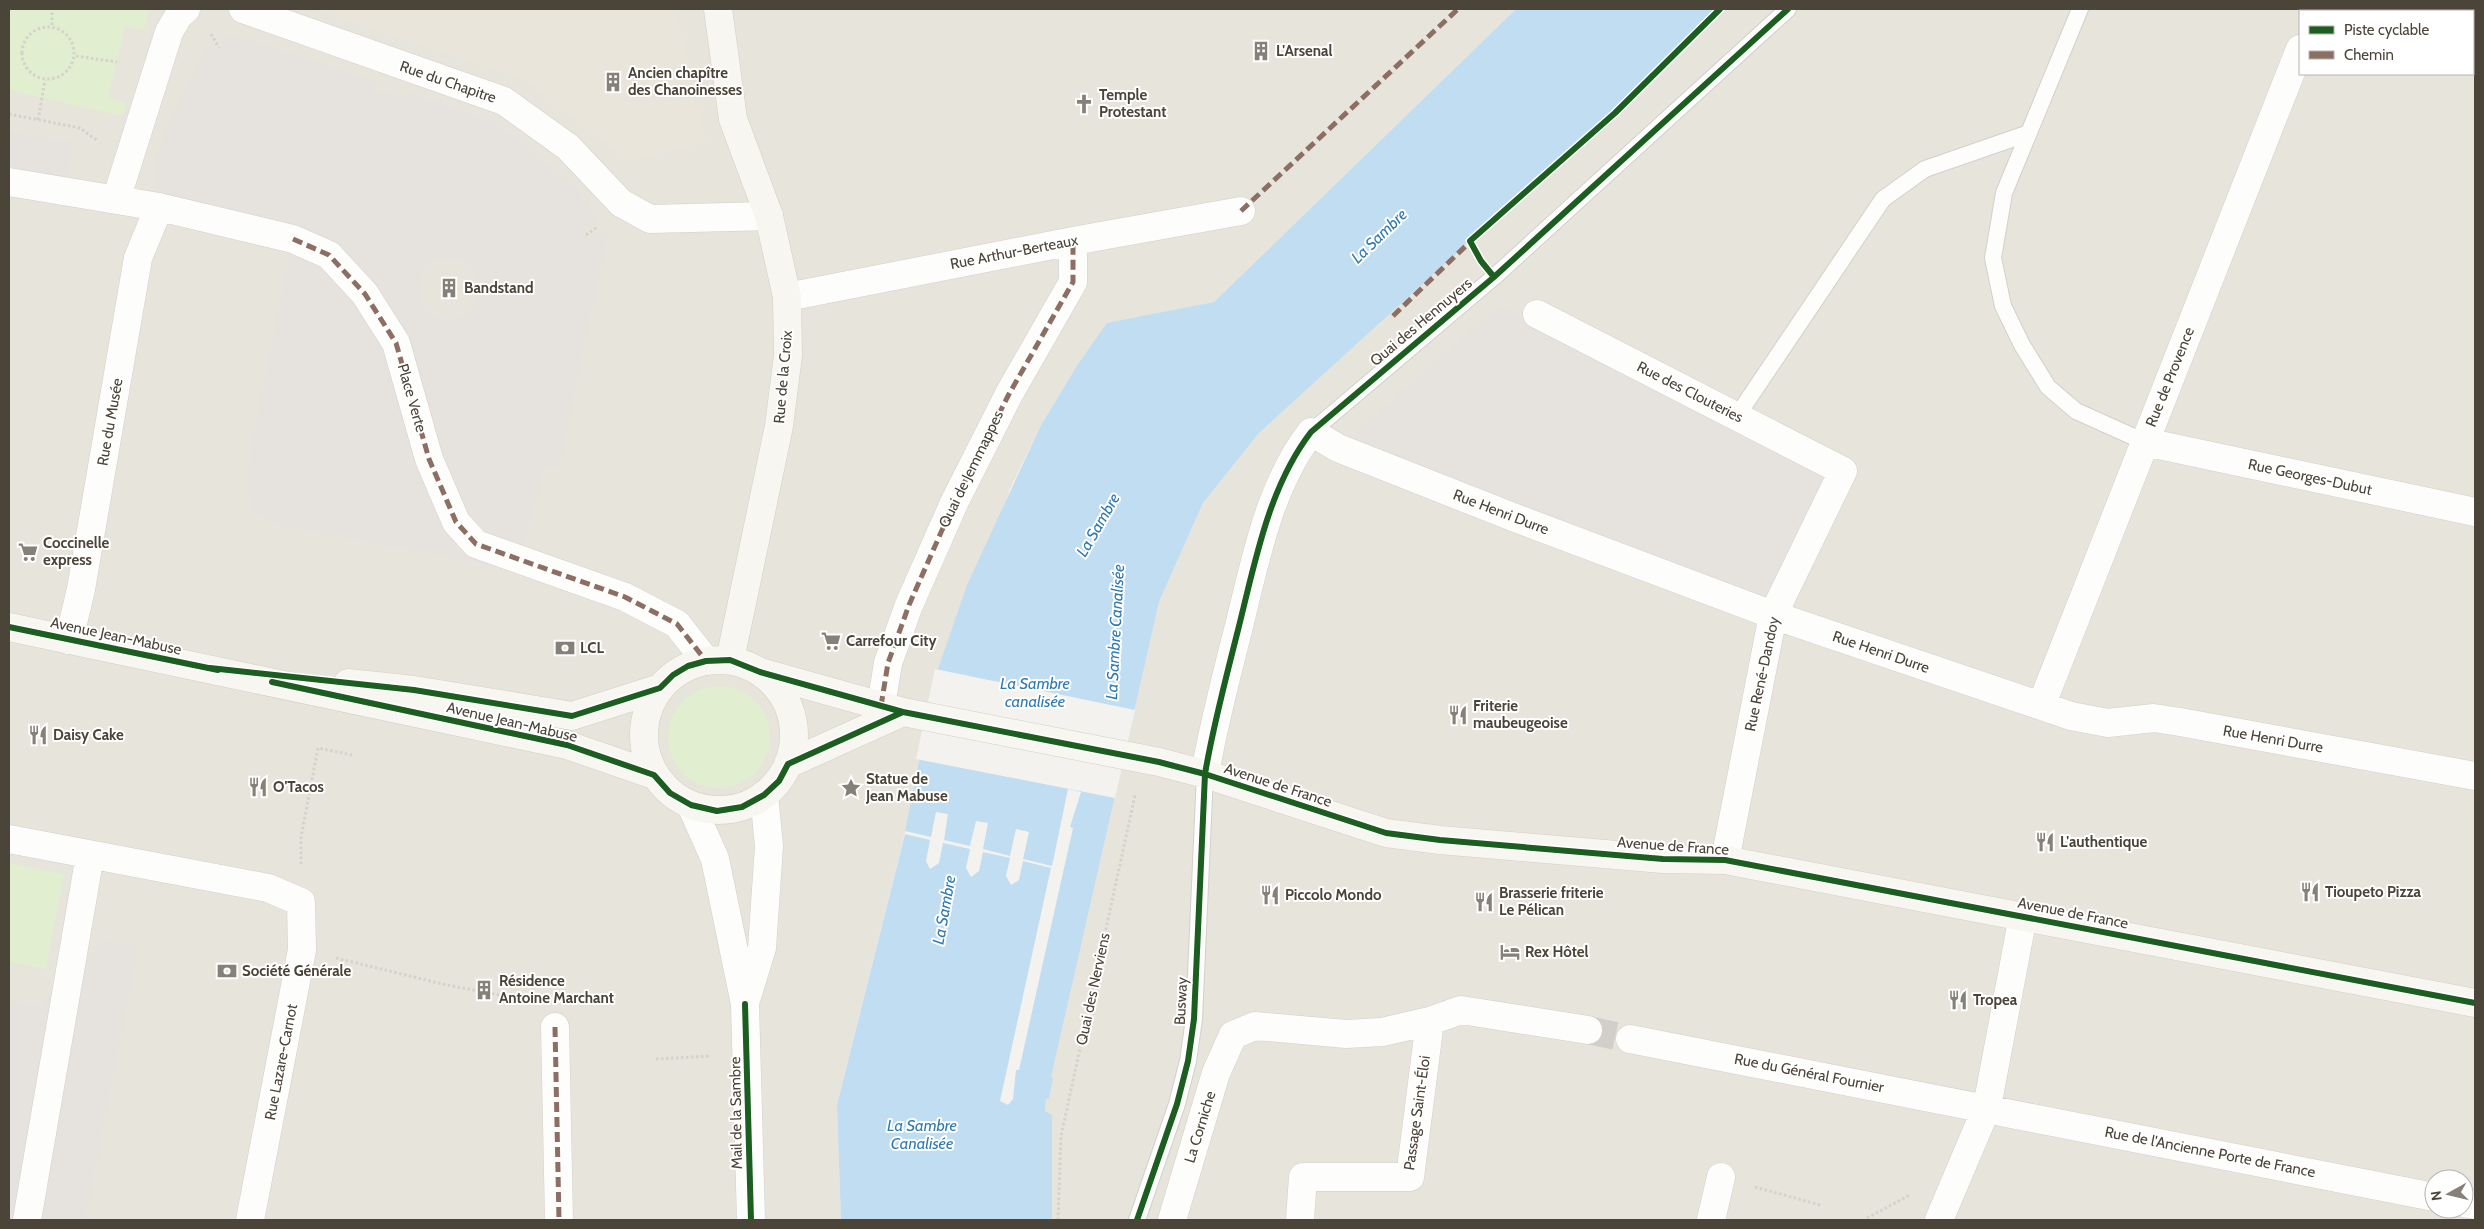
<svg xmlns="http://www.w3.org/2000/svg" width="2484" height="1229" font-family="Cabin,sans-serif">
	<rect width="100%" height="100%" fill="#f4f2ee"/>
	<path fill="#e7e4dc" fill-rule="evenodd" d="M 9,9 L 1516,9 L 1214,302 L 1107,324 L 1078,364 L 1041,425 L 1010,489 L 906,828 L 837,1105 L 841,1220 L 9,1220 Z
		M 1716,9 L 2475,9 L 2475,1220 L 1052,1220 L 1052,1115 L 1045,1111 L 1046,1099 L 1049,1099 L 1053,1078 L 1050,1077 L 1159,602 L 1203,503 L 1259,433 L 1583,138 ZM 2300,11 L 2473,11 L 2473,74 L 2300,74 ZM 2434,1179 L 2464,1179 L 2464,1209 L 2434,1209 Z"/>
	<path fill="#eae5da" d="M 315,9 L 673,9 L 687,56 L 692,90 L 707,144 L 703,142 L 629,161 L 523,78 Z"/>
	<path fill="#e1eecf" d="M 9,9 L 150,9 L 144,30 L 125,26 L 108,98 L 126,103 L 124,113 L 117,115 L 9,90 Z
		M668 737a51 51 0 1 1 102 0a51 51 0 1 1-102 0Z
		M 9,863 L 64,874 L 46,969 L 9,962 Z"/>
	<path fill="#e6e3df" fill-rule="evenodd" d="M 227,35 L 234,35 L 377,81 L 376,91 L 385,94 L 388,89 L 391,90 L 394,92 L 393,97 L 402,100 L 405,94 L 408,95 L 409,92 L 497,123 L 575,186 L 599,220 L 583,231 L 588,239 L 604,228 L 608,234 L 558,469 L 544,467 L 517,571 L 271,524 L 257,514 L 247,491 L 250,454 L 293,239 L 159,207 L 157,155 L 176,105 L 179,105 L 207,45 L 209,44 L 213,51 L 224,45 L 220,37 ZM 440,258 L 460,259 L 475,272 L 480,290 L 473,308 L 457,319 L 438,318 L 422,305 L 418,287 L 424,269 Z
		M 9,131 L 74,143 L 67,184 L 9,174 Z
		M 1500,305 L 1843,471 L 1773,615 L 1338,448 Z
		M 105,940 L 138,947 L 85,1220 L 9,1220 L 9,1000 L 41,1006 Z"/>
	<path fill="#c0ddf1" d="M 1516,9 L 1716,9 L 1583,138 L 1259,433 L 1203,503 L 1159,602 L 1051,1077 L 1053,1078 L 1049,1099 L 1046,1099 L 1045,1111 L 1052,1115 L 1052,1220 L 841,1220 L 837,1105 L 905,834 L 930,840 L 926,861 L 930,869 L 939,863 L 943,843 L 970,849 L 966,868 L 971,877 L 979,871 L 983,852 L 1010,858 L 1006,876 L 1011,885 L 1019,880 L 1023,861 L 1051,868 L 1000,1101 L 1008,1105 L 1013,1099 L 1016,1070 L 1019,1070 L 1073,828 L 1070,827 L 1081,792 L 1068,789 L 1052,866 L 1023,859 L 1029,832 L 1016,829 L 1010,856 L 983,849 L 988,823 L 976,821 L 970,846 L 944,840 L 948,814 L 936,812 L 931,837 L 905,831 L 938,669 L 967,585 L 1041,425 L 1078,364 L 1107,323 L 1214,302 Z"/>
	<path fill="#f4f2ee" d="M 935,669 L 1135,710 L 1115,798 L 916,759 Z"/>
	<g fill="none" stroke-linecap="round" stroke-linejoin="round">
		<path stroke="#d2cfca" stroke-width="28" stroke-dasharray="28 14" stroke-linecap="butt" d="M 1588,1030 L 1630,1039"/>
		<defs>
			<path id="lane" d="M 2080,9 L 2004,193 L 1993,258 L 2003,306 L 2022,345 L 2048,387 L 2076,411 L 2145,442
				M 1737,416 L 1883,199 L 1925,169 L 2029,133
				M 1311,432 L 1494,277 L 1788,9
				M 1137,1220 L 1177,1104 L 1188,1061 L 1194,1019 L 1205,774"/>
			<path id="street" d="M 243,9 L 504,101 L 568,147 L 621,203 L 650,219 L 769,216
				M 2315,11 L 2316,9
				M 9,182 L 159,207 L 293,239 L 329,255 L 365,294 L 396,343 L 429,459 L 456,522 L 476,544 L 625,597 L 677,624 L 706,661
				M 116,200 L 169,32 L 179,15 L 186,9
				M 787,297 L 1073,241 L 1241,211
				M 1537,314 L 1843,471 L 1773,615 L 1725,860
				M 2145,442 L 2475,512
				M 69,640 L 81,589 L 138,258 L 159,207
				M 881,706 L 888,663 L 909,605 L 954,503 L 1009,394 L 1073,282 L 1073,241
				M 2041,706 L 2300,49
				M 1205,774 C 1213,726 1226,678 1238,630 C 1255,563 1268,488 1311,432 L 1338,448 L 1518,519 L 1773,615 L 2071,716 L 2108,723 L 2154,718 L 2180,722 L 2475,776
				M 691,805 L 715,859 L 745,1004 L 751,1220
				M 9,839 L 268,888 L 301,902 L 302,950 L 250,1220
				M 746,1000 L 762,948 L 769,846 L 764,795
				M 555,1027 L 559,1220
				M 1630,1039 L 2434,1197
				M 2464,1203 L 2475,1205
				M 27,1220 L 90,855
				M 1172,1220 L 1216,1073 L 1233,1035 L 1255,1026 L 1346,1034 L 1382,1032 L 1430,1021 L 1461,1010 L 1588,1030
				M 1300,1220 L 1303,1177 L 1410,1177 L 1430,1021
				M 1711,1220 L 1721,1177
				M 1939,1220 L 1987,1107 L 2023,916"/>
			<path id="secondary" d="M 718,9 L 733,119 L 769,216 L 787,297 L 788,355 L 779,426 L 730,660
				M 9,627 L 567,745 L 654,775
				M644 735a75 75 0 1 1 150 0a75 75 0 1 1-150 0Z
				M 760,672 L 903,712 L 1159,762 L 1205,774 L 1386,833 L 1440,840 L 1663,859 L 1725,860 L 2475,1003
				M 348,683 L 414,690 L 572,716 L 660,688
				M 788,764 L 903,712"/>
		</defs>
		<use href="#lane" stroke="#d2d0cb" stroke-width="18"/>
		<use href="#street" stroke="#d2d0cb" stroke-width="29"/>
		<use href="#secondary" stroke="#d3cfc5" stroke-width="29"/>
		<path stroke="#d3d2cc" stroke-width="3" stroke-dasharray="2.5 2.5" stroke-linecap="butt" d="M 52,25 L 52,9
			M22 53a26 26 0 1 1 52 0a26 26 0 1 1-52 0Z
			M 211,34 L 219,48
			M 76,56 L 117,62
			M 9,114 L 80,128 L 98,141
			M 38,120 L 45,80
			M 586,235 L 596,228
			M 301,864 L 301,837 L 318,748 L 352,755
			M 336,958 L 442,984 L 530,1001
			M 656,1059 L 711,1056
			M 1755,1187 L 1820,1205
			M 1867,1218 L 1910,1195
			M 1058,1220 L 1061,1136 L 1135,795"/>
		<use href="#lane" stroke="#fdfdfc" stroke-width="16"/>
		<use href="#street" stroke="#fdfdfc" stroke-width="28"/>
		<use href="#secondary" stroke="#f7f6f1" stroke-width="28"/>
		<path stroke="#8d6e63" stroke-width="5" stroke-dasharray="10 5" stroke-linecap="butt" d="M 1241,211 L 1458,9
			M 293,239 L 329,255 L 365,294 L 396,343 L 429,459 L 456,522 L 476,544 L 625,597 L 677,624 L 706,661
			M 1393,316 L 1473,239
			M 881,706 L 888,663 L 909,605 L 954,503 L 1009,394 L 1073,282 L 1073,241
			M 555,1027 L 559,1220"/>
		<defs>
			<path id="cycleway" d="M 1494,277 L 1481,261 L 1470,241 L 1615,113 L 1720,9
				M 9,627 L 218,670
				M 210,668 L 414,690 L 572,716 L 660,688 L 673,675 L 688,666 L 706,661 L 730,660 L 760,672 L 903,712 L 1159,762 L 1205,774 L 1386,833 L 1440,840 L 1663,859 L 1725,860 L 2475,1003
				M 272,682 L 567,745 L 654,775 L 670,793 L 691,805 L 717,811 L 742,807 L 764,795 L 779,781 L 788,764 L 903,712
				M 745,1004 L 751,1220
				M 1137,1220 L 1177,1104 L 1188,1061 L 1194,1019 L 1205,774 C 1213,726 1226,678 1238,630 C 1255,563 1268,488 1311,432 L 1494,277 L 1788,9"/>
		</defs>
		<use href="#cycleway" stroke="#fff" stroke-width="9"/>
		<use href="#cycleway" stroke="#1b5e20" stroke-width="6"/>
	</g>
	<defs>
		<symbol id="building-bare" viewBox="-9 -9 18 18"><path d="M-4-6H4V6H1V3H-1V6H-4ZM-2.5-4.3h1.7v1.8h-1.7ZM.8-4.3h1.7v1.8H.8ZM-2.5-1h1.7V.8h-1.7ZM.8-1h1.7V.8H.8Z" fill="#868178" stroke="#fff" stroke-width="2.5" paint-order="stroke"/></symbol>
		<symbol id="church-bare" viewBox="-9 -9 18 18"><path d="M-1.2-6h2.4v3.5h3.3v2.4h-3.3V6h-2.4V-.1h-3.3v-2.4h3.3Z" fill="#868178" stroke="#fff" stroke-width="2.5" paint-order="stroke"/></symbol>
		<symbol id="supermarket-bare" viewBox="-9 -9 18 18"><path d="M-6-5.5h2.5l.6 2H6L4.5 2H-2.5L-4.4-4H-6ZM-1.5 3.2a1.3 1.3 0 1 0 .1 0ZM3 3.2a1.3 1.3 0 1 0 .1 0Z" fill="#868178" stroke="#fff" stroke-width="2.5" paint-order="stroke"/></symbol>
		<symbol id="bank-bare" viewBox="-9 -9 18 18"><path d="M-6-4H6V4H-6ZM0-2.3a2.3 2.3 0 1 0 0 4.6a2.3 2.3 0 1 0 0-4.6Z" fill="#868178" stroke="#fff" stroke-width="2.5" paint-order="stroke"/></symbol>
		<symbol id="restaurant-bare" viewBox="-9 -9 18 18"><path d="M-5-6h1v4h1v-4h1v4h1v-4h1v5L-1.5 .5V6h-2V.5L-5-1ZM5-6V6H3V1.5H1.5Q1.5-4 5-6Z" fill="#868178" stroke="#fff" stroke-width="2.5" paint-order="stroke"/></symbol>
		<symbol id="sight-bare" viewBox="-9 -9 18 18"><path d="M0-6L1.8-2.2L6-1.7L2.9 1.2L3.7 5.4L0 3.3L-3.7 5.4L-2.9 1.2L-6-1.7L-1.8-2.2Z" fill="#868178" stroke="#fff" stroke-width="2.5" paint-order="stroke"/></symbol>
		<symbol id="hotel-bare" viewBox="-9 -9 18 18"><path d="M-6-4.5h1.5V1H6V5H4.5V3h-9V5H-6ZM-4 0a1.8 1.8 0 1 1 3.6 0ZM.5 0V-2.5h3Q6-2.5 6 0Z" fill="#868178" stroke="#fff" stroke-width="2.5" paint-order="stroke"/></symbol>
	</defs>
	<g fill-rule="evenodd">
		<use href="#building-bare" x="1247" y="37" width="28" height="28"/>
		<use href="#building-bare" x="599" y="68" width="28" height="28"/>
		<use href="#church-bare" x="1070" y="90" width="28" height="28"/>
		<use href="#building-bare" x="435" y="274" width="28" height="28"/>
		<use href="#supermarket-bare" x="14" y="538" width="28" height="28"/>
		<use href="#supermarket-bare" x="817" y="627" width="28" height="28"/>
		<use href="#bank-bare" x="551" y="634" width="28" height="28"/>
		<use href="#restaurant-bare" x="1444" y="701" width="28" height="28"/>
		<use href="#restaurant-bare" x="24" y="721" width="28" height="28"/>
		<use href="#restaurant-bare" x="244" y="773" width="28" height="28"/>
		<use href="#sight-bare" x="837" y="774" width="28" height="28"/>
		<use href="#restaurant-bare" x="2031" y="828" width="28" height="28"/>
		<use href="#restaurant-bare" x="2296" y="878" width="28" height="28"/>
		<use href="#restaurant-bare" x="1256" y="881" width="28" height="28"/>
		<use href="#restaurant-bare" x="1470" y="888" width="28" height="28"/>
		<use href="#hotel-bare" x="1496" y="938" width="28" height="28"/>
		<use href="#bank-bare" x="213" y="957" width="28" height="28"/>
		<use href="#building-bare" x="470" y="976" width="28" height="28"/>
		<use href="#restaurant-bare" x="1944" y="986" width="28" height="28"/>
	</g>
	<g text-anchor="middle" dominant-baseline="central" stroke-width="4" stroke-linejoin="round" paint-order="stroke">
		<g font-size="15" font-weight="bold" fill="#4b4439" stroke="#fff" text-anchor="start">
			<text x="1276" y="51">L'Arsenal</text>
			<text x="628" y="73">Ancien chapître<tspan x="628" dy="17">des Chanoinesses</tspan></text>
			<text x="1099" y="95">Temple<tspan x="1099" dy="17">Protestant</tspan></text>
			<text x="464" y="288">Bandstand</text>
			<text x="43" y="543">Coccinelle<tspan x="43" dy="17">express</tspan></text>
			<text x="846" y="641">Carrefour City</text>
			<text x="580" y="648">LCL</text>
			<text x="1473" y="706">Friterie<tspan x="1473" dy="17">maubeugeoise</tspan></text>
			<text x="53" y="735">Daisy Cake</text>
			<text x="866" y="779">Statue de<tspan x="866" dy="17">Jean Mabuse</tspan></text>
			<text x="273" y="787">O'Tacos</text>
			<text x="2060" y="842">L'authentique</text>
			<text x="2325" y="892">Tioupeto Pizza</text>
			<text x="1499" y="893">Brasserie friterie<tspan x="1499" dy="17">Le Pélican</tspan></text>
			<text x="1285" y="895">Piccolo Mondo</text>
			<text x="1525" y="952">Rex Hôtel</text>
			<text x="242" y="971">Société Générale</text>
			<text x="499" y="981">Résidence<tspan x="499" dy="17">Antoine Marchant</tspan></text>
			<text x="1973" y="1000">Tropea</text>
		</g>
		<g font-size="15" fill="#4b4439" stroke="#fff">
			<text transform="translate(448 82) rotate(19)">Rue du Chapitre</text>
			<text transform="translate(1014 252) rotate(-11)">Rue Arthur-Berteaux</text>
			<text transform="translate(1421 322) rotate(-40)">Quai des Hennuyers</text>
			<text transform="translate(783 377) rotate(-85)">Rue de la Croix</text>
			<text transform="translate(2170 377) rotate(-68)">Rue de Provence</text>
			<text transform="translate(1690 392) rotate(27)">Rue des Clouteries</text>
			<text transform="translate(412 398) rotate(74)">Place Verte</text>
			<text transform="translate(110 422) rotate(-80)">Rue du Musée</text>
			<text transform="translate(971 469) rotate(-64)">Quai de Jemmappes</text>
			<text transform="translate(2310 477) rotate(12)">Rue Georges-Dubut</text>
			<text transform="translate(1501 512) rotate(21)">Rue Henri Durre</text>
			<text transform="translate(116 636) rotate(12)">Avenue Jean-Mabuse</text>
			<text transform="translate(1881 652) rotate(19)">Rue Henri Durre</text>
			<text transform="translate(1762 674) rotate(-78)">Rue René-Dandoy</text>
			<text transform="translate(512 722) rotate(13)">Avenue Jean-Mabuse</text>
			<text transform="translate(2273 739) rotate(10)">Rue Henri Durre</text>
			<text transform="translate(1278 785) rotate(18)">Avenue de France</text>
			<text transform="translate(1673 846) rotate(4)">Avenue de France</text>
			<text transform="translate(2073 913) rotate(11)">Avenue de France</text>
			<text transform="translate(1093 989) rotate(-78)">Quai des Nerviens</text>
			<text transform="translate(1181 1001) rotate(-87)">Busway</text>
			<text transform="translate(281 1062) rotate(-79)">Rue Lazare-Carnot</text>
			<text transform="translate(1809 1073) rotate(11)">Rue du Général Fournier</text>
			<text transform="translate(736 1113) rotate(-91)">Mail de la Sambre</text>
			<text transform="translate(1417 1113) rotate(-82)">Passage Saint-Éloi</text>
			<text transform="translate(1200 1127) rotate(-73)">La Corniche</text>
			<text transform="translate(2210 1152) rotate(11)">Rue de l'Ancienne Porte de France</text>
		</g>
		<g font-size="16" font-style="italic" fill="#2e7ab2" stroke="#fff">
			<text transform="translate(1379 236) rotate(-44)">La Sambre</text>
			<text transform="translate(1098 525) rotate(-60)">La Sambre</text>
			<text transform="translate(1115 632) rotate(-87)">La Sambre Canalisée</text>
			<text x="1035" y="683">La Sambre<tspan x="1035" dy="18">canalisée</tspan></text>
			<text transform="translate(944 910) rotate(-80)">La Sambre</text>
			<text x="922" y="1125">La Sambre<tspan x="922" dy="18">Canalisée</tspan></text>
		</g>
	</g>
	<rect width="2484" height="1229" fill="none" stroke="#4b4439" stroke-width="20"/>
	<rect x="2299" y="10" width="175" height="65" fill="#ffffff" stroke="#b7b4b0"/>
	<rect x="2309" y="26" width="25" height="8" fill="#1b5e20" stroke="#b7b4b0"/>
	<text x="2344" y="35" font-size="15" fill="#4b4439">Piste cyclable</text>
	<rect x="2309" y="51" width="25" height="8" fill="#8d6e63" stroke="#b7b4b0"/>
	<text x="2344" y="60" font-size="15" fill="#4b4439">Chemin</text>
	<g transform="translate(2449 1194) rotate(262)"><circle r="24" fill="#ffffff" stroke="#b7b4b0"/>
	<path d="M0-4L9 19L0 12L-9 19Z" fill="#868178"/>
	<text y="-8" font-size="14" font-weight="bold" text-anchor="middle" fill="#4b4439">N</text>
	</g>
</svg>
